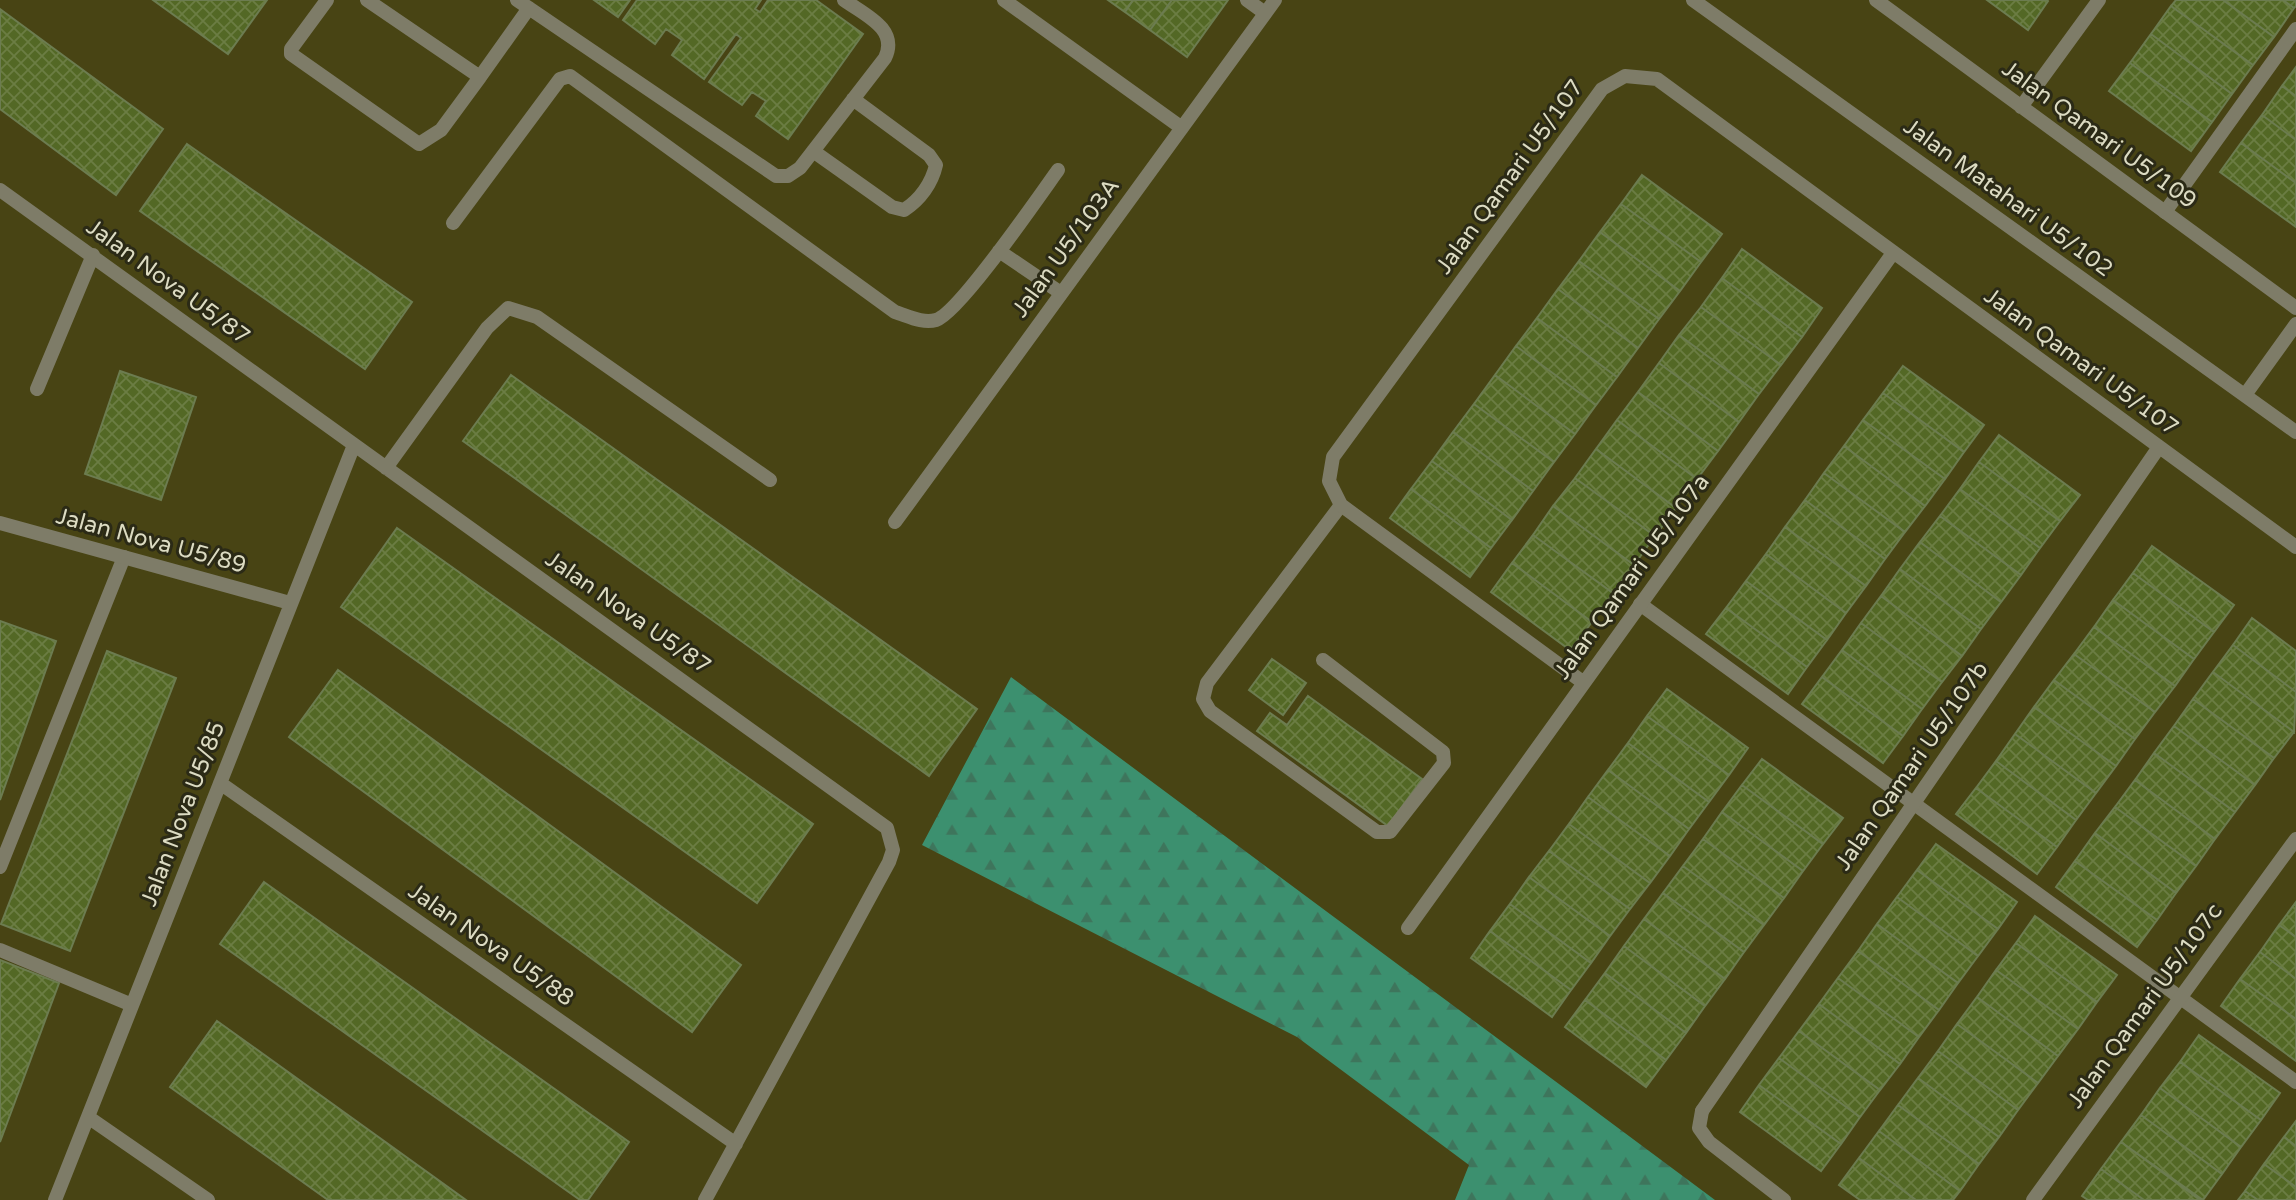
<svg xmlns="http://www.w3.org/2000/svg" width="2296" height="1200" font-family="'Varela Round',sans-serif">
	<defs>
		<pattern id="forest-firs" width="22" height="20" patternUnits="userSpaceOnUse" patternTransform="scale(1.75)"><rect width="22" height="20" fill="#3c906f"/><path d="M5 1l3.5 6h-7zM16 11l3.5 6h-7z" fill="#3e755c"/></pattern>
		<pattern id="building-cross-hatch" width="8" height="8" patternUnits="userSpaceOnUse" patternTransform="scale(1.75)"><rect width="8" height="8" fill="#536825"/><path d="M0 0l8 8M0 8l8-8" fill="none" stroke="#6b7d43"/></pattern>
	</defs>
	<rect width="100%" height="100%" fill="#484414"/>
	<path fill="url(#forest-firs)" d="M 1011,677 L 1715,1200 L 1455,1200 L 1469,1165 L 1297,1037 L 922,845 Z"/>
	<path fill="url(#building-cross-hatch)" stroke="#6c7c50" stroke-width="2" d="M 153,0 L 267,0 L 228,54 Z
		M 594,0 L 630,0 L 618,17 Z
		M 637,0 L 761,0 L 755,9 L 760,12 L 768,0 L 816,0 L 863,34 L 788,139 L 756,116 L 766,101 L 752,92 L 742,105 L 709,82 L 741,38 L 736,34 L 704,79 L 672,55 L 682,40 L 666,29 L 655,44 L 623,20 Z
		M 1108,0 L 1133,0 L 1125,12 Z
		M 1133,0 L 1172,0 L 1150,30 L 1125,12 Z
		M 1172,0 L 1228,0 L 1187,57 L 1150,30 Z
		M 1987,0 L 2047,0 L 2048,1 L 2028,30 Z
		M 2176,0 L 2223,0 L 2274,37 L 2253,65 L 2171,6 Z
		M 2223,0 L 2283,0 L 2294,8 L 2274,37 Z
		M 2283,0 L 2296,0 L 2296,6 L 2294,8 Z
		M 2171,6 L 2253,65 L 2232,94 L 2151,34 Z
		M 0,9 L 163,129 L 116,195 L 0,109 Z
		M 2151,34 L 2232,94 L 2212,122 L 2130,63 Z
		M 2130,63 L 2212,122 L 2191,151 L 2109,91 Z
		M 2296,67 L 2296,96 L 2282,86 Z
		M 2282,86 L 2296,96 L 2296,140 L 2262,115 Z
		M 2262,115 L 2296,140 L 2296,183 L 2241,143 Z
		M 2241,143 L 2296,183 L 2296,227 L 2220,172 Z
		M 187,144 L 412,302 L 365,369 L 140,211 Z
		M 1642,175 L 1722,234 L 1701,262 L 1621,204 Z
		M 1621,204 L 1701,262 L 1680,291 L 1600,232 Z
		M 1600,232 L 1680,291 L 1659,319 L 1579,261 Z
		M 1742,249 L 1822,308 L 1802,337 L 1722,278 Z
		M 1579,261 L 1659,319 L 1638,348 L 1558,289 Z
		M 1722,278 L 1802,337 L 1781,365 L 1701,307 Z
		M 1558,289 L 1638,348 L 1617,377 L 1537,318 Z
		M 1701,307 L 1781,365 L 1759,394 L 1679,335 Z
		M 1537,318 L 1617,377 L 1596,405 L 1516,346 Z
		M 1679,335 L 1759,394 L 1739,422 L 1659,363 Z
		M 1516,346 L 1596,405 L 1575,434 L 1495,375 Z
		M 1659,363 L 1739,422 L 1718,451 L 1638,392 Z
		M 1903,366 L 1984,425 L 1964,452 L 1883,393 Z
		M 120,371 L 196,397 L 161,500 L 85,474 Z
		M 511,375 L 977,709 L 929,776 L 463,441 Z
		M 1495,375 L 1575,434 L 1554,462 L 1474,404 Z
		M 1638,392 L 1718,451 L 1697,479 L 1617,420 Z
		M 1883,393 L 1964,452 L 1945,479 L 1863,420 Z
		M 1474,404 L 1554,462 L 1533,491 L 1453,432 Z
		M 1617,420 L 1697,479 L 1676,508 L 1596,449 Z
		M 1863,420 L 1945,479 L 1925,506 L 1844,446 Z
		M 1453,432 L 1533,491 L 1512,520 L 1432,461 Z
		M 1999,435 L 2080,495 L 2060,521 L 1979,462 Z
		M 1844,446 L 1925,506 L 1905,532 L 1824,473 Z
		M 1596,449 L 1676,508 L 1655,536 L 1575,478 Z
		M 1432,461 L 1512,520 L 1491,548 L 1411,489 Z
		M 1979,462 L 2060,521 L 2040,548 L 1960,489 Z
		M 1824,473 L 1905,532 L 1885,559 L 1805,500 Z
		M 1575,478 L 1655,536 L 1634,565 L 1553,506 Z
		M 1411,489 L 1491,548 L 1470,577 L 1390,518 Z
		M 1960,489 L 2040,548 L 2021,575 L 1940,516 Z
		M 1805,500 L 1885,559 L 1866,586 L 1785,527 Z
		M 1553,506 L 1634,565 L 1613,593 L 1533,535 Z
		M 1940,516 L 2021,575 L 2001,602 L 1920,542 Z
		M 1785,527 L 1866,586 L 1846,613 L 1766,554 Z
		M 397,528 L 813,824 L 757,903 L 341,607 Z
		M 1533,535 L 1613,593 L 1592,622 L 1512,563 Z
		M 1920,542 L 2001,602 L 1981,629 L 1900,569 Z
		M 2152,546 L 2234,605 L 2214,632 L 2133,573 Z
		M 1766,554 L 1846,613 L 1827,640 L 1746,581 Z
		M 1512,563 L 1592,622 L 1570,650 L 1491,592 Z
		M 1900,569 L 1981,629 L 1962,656 L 1881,596 Z
		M 2133,573 L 2214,632 L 2194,659 L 2113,600 Z
		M 1746,581 L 1827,640 L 1807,667 L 1726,608 Z
		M 1881,596 L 1962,656 L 1942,682 L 1861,623 Z
		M 2113,600 L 2194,659 L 2175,686 L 2094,627 Z
		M 1726,608 L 1807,667 L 1788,694 L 1706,634 Z
		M 2252,618 L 2296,651 L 2296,692 L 2233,645 Z
		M 0,621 L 56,641 L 0,800 Z
		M 1861,623 L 1942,682 L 1922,709 L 1842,650 Z
		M 2094,627 L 2175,686 L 2155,712 L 2074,654 Z
		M 2233,645 L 2296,692 L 2294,732 L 2213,672 Z
		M 1842,650 L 1922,709 L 1903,736 L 1822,677 Z
		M 107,651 L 176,678 L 70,951 L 1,924 Z
		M 2074,654 L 2155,712 L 2135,739 L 2054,680 Z
		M 1272,659 L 1306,683 L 1283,715 L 1249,690 Z
		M 338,670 L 741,965 L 692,1032 L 289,737 Z
		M 2213,672 L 2294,732 L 2274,758 L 2193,699 Z
		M 1822,677 L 1903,736 L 1883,763 L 1802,704 Z
		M 2054,680 L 2135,739 L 2116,766 L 2034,707 Z
		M 1667,689 L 1748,748 L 1729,775 L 1647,716 Z
		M 1308,696 L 1422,779 L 1388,826 L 1257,731 L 1270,713 L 1287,725 Z
		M 2193,699 L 2274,758 L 2255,785 L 2174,726 Z
		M 2034,707 L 2116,766 L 2096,793 L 2015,734 Z
		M 1647,716 L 1729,775 L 1709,802 L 1628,743 Z
		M 2174,726 L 2255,785 L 2235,812 L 2154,753 Z
		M 2015,734 L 2096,793 L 2076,820 L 1996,761 Z
		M 1628,743 L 1709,802 L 1689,829 L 1608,770 Z
		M 2154,753 L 2235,812 L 2215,839 L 2135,780 Z
		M 1762,759 L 1843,818 L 1823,844 L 1742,785 Z
		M 1996,761 L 2076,820 L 2057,847 L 1976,788 Z
		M 1608,770 L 1689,829 L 1670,856 L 1588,797 Z
		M 2135,780 L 2215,839 L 2196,866 L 2115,807 Z
		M 1742,785 L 1823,844 L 1803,871 L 1722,812 Z
		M 1976,788 L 2057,847 L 2037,874 L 1956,814 Z
		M 1588,797 L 1670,856 L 1650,883 L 1569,824 Z
		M 2115,807 L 2196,866 L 2176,893 L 2095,833 Z
		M 1722,812 L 1803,871 L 1784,898 L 1703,839 Z
		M 1569,824 L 1650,883 L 1630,909 L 1549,851 Z
		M 2095,833 L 2176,893 L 2157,920 L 2075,861 Z
		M 1703,839 L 1784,898 L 1764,925 L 1683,866 Z
		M 1936,844 L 2017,902 L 1998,929 L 1917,870 Z
		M 1549,851 L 1630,909 L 1610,936 L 1529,877 Z
		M 2075,861 L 2157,920 L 2137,947 L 2056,887 Z
		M 1683,866 L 1764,925 L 1744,952 L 1663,893 Z
		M 1917,870 L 1998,929 L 1978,956 L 1897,897 Z
		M 1529,877 L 1610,936 L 1591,963 L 1510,904 Z
		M 264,882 L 629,1142 L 588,1200 L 580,1200 L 220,944 Z
		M 1663,893 L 1744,952 L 1725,979 L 1644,919 Z
		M 1897,897 L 1978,956 L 1958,983 L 1877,924 Z
		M 2296,902 L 2296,937 L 2279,925 Z
		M 1510,904 L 1591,963 L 1571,990 L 1490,931 Z
		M 2035,916 L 2117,975 L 2097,1002 L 2016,943 Z
		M 1644,919 L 1725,979 L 1705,1006 L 1624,946 Z
		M 1877,924 L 1958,983 L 1939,1010 L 1858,951 Z
		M 2279,925 L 2296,937 L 2296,979 L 2260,952 Z
		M 1490,931 L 1571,990 L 1552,1017 L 1471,958 Z
		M 2016,943 L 2097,1002 L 2078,1029 L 1996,970 Z
		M 1624,946 L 1705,1006 L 1686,1033 L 1605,973 Z
		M 1858,951 L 1939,1010 L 1919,1037 L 1838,978 Z
		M 2260,952 L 2296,979 L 2296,1019 L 2240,979 Z
		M 0,960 L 59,983 L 0,1142 Z
		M 1996,970 L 2078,1029 L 2058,1056 L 1977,997 Z
		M 1605,973 L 1686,1033 L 1666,1060 L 1585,1000 Z
		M 1838,978 L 1919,1037 L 1900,1064 L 1819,1004 Z
		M 2240,979 L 2296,1019 L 2296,1061 L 2221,1006 Z
		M 1977,997 L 2058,1056 L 2038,1083 L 1957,1024 Z
		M 1585,1000 L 1666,1060 L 1646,1087 L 1565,1027 Z
		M 1819,1004 L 1900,1064 L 1880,1090 L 1799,1031 Z
		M 217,1021 L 466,1200 L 328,1200 L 170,1087 Z
		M 1957,1024 L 2038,1083 L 2018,1110 L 1938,1051 Z
		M 1799,1031 L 1880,1090 L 1860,1117 L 1779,1058 Z
		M 2199,1035 L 2280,1093 L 2261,1120 L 2180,1062 Z
		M 1938,1051 L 2018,1110 L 1999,1137 L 1918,1078 Z
		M 1779,1058 L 1860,1117 L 1841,1144 L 1759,1085 Z
		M 2180,1062 L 2261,1120 L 2241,1147 L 2160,1088 Z
		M 1918,1078 L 1999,1137 L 1979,1164 L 1898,1105 Z
		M 1759,1085 L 1841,1144 L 1821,1171 L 1740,1112 Z
		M 2160,1088 L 2241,1147 L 2222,1174 L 2141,1115 Z
		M 1898,1105 L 1979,1164 L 1960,1191 L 1879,1131 Z
		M 2141,1115 L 2222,1174 L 2203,1200 L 2121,1142 Z
		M 2296,1121 L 2296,1146 L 2284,1137 Z
		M 1879,1131 L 1960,1191 L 1953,1200 L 1916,1200 L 1859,1158 Z
		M 2284,1137 L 2296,1146 L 2296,1187 L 2264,1164 Z
		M 2121,1142 L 2200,1200 L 2144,1200 L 2101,1169 Z
		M 1859,1158 L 1916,1200 L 1860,1200 L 1839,1185 Z
		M 2264,1164 L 2296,1187 L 2296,1200 L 2258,1200 L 2245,1191 Z
		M 2101,1169 L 2144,1200 L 2088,1200 L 2082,1196 Z
		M 2245,1191 L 2258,1200 L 2238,1200 Z"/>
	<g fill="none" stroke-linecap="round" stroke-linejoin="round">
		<path stroke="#7e7c68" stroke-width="14" d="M 327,0 L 291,49 L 291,54 L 419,144 L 441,130 L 480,77 L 367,0
			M 517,0 L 776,176 L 788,176 L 800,168 L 885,58 C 899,29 865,15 844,0
			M 1247,0 L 1265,13
			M 480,77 L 529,8
			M 813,151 L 892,207 L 904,210 C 920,200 932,183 936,165 L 929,155 L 853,99
			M 2165,212 L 2296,29
			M 453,223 L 560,79 L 570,76 L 895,312 C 908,316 923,324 936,320 C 959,313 1040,195 1058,170
			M 999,251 L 1061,293
			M 1640,604 L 2296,1082
			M 1323,660 L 1443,752 L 1444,763 L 1390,832 L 1377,832 L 1210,711 L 1203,699 L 1207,683 L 1341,505
			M 0,867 L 124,557
			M 1702,1111 L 1699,1128 L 1709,1142 L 1784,1200"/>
		<path stroke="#7e7c68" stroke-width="14" d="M 1004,0 L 1182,128
			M 1693,0 L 2296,432
			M 1876,0 L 2296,308
			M 2021,107 L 2099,0
			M 0,190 L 887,828 L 893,850 L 889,862 L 705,1200
			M 37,389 L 93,255
			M 2245,395 L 2296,324
			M 386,468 L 487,328 L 508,308 L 537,317 L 770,480
			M 895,522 L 1275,0
			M 0,523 L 290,603
			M 1584,683 L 1341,505 L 1329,481 L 1333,457 L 1602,89 L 1625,76 L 1657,79 L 2296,547
			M 220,783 L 736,1144
			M 1408,928 L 1893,253
			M 0,950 L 132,1005
			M 1702,1111 L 2159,447
			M 88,1117 L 208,1200
			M 55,1200 L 354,445
			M 2033,1200 L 2296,839"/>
	</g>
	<g text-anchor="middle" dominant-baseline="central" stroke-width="6" stroke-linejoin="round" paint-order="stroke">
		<g font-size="23" fill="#dcdbc2" stroke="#2b2a16">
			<text transform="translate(2099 135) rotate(36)">Jalan Qamari U5/109</text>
			<text transform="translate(1510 177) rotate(-54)">Jalan Qamari U5/107</text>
			<text transform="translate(2008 198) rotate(36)">Jalan Matahari U5/102</text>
			<text transform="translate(1066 248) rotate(-54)">Jalan U5/103A</text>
			<text transform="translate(168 282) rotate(36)">Jalan Nova U5/87</text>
			<text transform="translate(2081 362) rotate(36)">Jalan Qamari U5/107</text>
			<text transform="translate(151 541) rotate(15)">Jalan Nova U5/89</text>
			<text transform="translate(1632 577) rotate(-54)">Jalan Qamari U5/107a</text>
			<text transform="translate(628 613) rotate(35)">Jalan Nova U5/87</text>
			<text transform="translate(1912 766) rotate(-55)">Jalan Qamari U5/107b</text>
			<text transform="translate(183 814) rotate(-69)">Jalan Nova U5/85</text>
			<text transform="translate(491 945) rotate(35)">Jalan Nova U5/88</text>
			<text transform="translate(2145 1006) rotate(-54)">Jalan Qamari U5/107c</text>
		</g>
	</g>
</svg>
